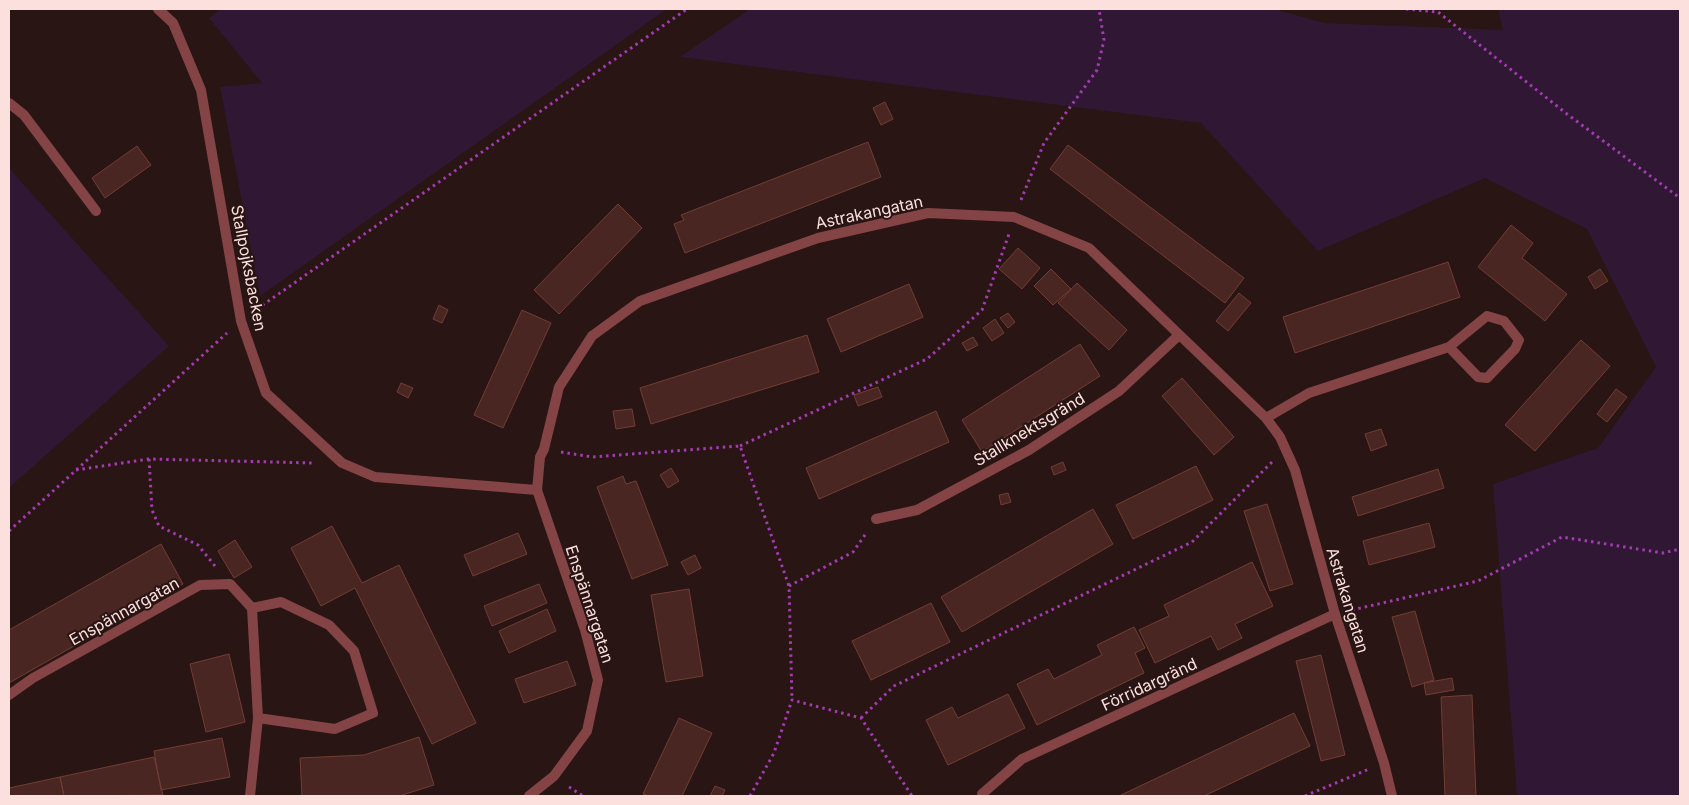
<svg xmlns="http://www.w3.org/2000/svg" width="1689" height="805" font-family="Inter,sans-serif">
	<rect width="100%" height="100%" fill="#291513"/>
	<path fill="#301733" d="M 221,9 L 667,9 L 260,296 L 220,87 L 262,83 L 209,18 Z
		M 750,9 L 1274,9 L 1324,23 L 1503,30 L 1498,9 L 1680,9 L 1680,796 L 1517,796 L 1493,484 L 1598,448 L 1656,367 L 1587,229 L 1485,178 L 1318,251 L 1201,123 L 680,57 Z
		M 9,168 L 169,346 L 9,488 Z"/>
	<path fill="#492621" stroke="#723d35" d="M 885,102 L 893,119 L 881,125 L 873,108 Z
		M 868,142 L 881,177 L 685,253 L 674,224 L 684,220 L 681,215 Z
		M 1068,145 L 1244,278 L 1225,303 L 1050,169 Z
		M 137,146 L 151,165 L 105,198 L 92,178 Z
		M 618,204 L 642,228 L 559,314 L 534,290 Z
		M 1511,225 L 1533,243 L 1522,258 L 1567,294 L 1545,321 L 1478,267 Z
		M 1018,248 L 1040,268 L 1022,289 L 999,269 Z
		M 1448,262 L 1460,297 L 1295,353 L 1283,317 Z
		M 1051,269 L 1071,289 L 1053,305 L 1034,286 Z
		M 1600,269 L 1608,281 L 1595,289 L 1588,277 Z
		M 1077,283 L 1127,330 L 1109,350 L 1058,303 Z
		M 909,284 L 923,317 L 841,352 L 827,319 Z
		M 1239,293 L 1251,303 L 1228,331 L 1216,321 Z
		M 439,305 L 448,310 L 442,323 L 433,319 Z
		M 522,310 L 551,323 L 503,428 L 474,415 Z
		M 1008,313 L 1015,322 L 1008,328 L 1000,318 Z
		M 995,319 L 1004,333 L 992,341 L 983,328 Z
		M 807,335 L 819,372 L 651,424 L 640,388 Z
		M 973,337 L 978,345 L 967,351 L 962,343 Z
		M 1581,340 L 1610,366 L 1535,451 L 1505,425 Z
		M 1080,344 L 1100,376 L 982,452 L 962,420 Z
		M 1182,378 L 1234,437 L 1214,455 L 1162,396 Z
		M 401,383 L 413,388 L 408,398 L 397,392 Z
		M 878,387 L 882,397 L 858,406 L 854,395 Z
		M 1616,389 L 1627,397 L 1607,422 L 1597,414 Z
		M 632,409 L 635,426 L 616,429 L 613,411 Z
		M 936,411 L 949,442 L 819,499 L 806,468 Z
		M 1381,429 L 1387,445 L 1371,451 L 1365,434 Z
		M 1063,462 L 1066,470 L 1054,475 L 1051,467 Z
		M 1196,466 L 1213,500 L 1133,539 L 1116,505 Z
		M 671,468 L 679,481 L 668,488 L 660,475 Z
		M 1438,469 L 1444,488 L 1358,516 L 1352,497 Z
		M 623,476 L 626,484 L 636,481 L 668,565 L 632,579 L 597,487 Z
		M 1008,493 L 1011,502 L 1001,505 L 999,495 Z
		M 1267,504 L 1293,584 L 1270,591 L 1244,511 Z
		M 1093,509 L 1113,544 L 962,632 L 941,597 Z
		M 1429,523 L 1435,547 L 1369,565 L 1363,541 Z
		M 332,526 L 362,583 L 399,565 L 476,723 L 432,744 L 355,588 L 321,606 L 291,548 Z
		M 518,533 L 527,554 L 473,576 L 464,555 Z
		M 235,540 L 252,567 L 234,578 L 218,551 Z
		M 161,544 L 183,584 L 9,683 L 9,630 Z
		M 695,555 L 701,568 L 688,575 L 681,562 Z
		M 1252,562 L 1273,606 L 1235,624 L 1242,638 L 1218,650 L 1211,636 L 1155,663 L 1139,630 L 1169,616 L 1164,605 Z
		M 539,584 L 547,603 L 492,626 L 484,606 Z
		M 689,589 L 703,676 L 666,682 L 651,595 Z
		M 931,603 L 950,642 L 871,680 L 852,641 Z
		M 547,609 L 556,631 L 509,653 L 499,631 Z
		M 1415,611 L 1434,680 L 1412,687 L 1392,617 Z
		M 1134,627 L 1145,648 L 1135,653 L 1144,673 L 1037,725 L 1017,684 L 1048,669 L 1054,679 L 1102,655 L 1097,645 Z
		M 229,654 L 245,722 L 206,732 L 190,664 Z
		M 1321,655 L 1345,755 L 1321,761 L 1296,661 Z
		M 567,661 L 576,685 L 524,703 L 515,679 Z
		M 1452,678 L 1454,690 L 1426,695 L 1424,683 Z
		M 1008,694 L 1025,728 L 948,765 L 926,720 L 952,707 L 958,718 Z
		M 1472,695 L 1476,796 L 1445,796 L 1441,697 Z
		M 1294,713 L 1310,746 L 1204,796 L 1119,796 Z
		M 679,718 L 712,733 L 682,796 L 649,796 L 643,794 Z
		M 419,737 L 434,785 L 399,796 L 302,796 L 300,758 L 364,755 Z
		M 222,738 L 230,777 L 161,790 L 154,751 Z
		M 154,757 L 163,795 L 64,796 L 60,777 Z
		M 60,777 L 64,796 L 9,796 L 9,788 Z
		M 715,786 L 725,790 L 722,796 L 710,796 Z"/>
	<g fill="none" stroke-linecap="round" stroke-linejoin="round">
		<path stroke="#a33cb2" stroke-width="3" stroke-dasharray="2.5 4" stroke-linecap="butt" d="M 1406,9 L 1438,12 L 1567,114 L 1680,198
			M 1021,200 L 1044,143 L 1097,70 L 1104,40 L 1099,9
			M 257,309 L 687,9
			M 740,446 L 927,359 L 982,310 L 1009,234
			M 561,452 L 592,457 L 740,446 L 789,586 L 792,700
			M 149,459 L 152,510 L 159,526 L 198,545 L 215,566
			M 76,470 L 149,459 L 314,463
			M 9,531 L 227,333
			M 789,586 L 853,552 L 867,532
			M 1352,610 L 1478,581 L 1562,537 L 1663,553 L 1680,549
			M 861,718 L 894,686 L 1192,542 L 1272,462
			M 569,787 L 583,796
			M 750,796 L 774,753 L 792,700 L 861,718 L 912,796
			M 1305,796 L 1369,769"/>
		<path stroke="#844345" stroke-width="10" d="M 9,103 L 24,115 L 96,211
			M 9,695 L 33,678 L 200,585 L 230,584 L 252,608"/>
		<path stroke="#844345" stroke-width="10" d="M 158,9 L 173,23 L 201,90 L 241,321 L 266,393 L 342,463 L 375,477 L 537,490
			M 1266,418 L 1309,393 L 1449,347 L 1487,316 L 1504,321 L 1519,340 L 1515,349 L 1487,378 L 1478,377 L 1449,347
			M 876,519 L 917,510 L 1029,450 L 1119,391 L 1179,335
			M 982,794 L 1022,759 L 1335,614
			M 250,796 L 258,718 L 252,608 L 281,602 L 329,625 L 354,651 L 373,713 L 335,729 L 258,718
			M 529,796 L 554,776 L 587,731 L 598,680 L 585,630 L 537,490 L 540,457 L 544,449 L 559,387 L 592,336 L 640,301 L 818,238 L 928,213 L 1014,217 L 1089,248 L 1266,418 L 1280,437 L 1295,470 L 1335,614 L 1384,763 L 1392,796"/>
	</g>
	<g text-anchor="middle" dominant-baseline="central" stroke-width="4" stroke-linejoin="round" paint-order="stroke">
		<g font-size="16" fill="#fce0de" stroke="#291513">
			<text transform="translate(869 212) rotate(-12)">Astrakangatan</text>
			<text transform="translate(249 268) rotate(79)">Stallpojksbacken</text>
			<text transform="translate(1029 429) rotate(-31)">Stallknektsgränd</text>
			<text transform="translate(1348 600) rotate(73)">Astrakangatan</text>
			<text transform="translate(590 604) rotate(72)">Enspännargatan</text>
			<text transform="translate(124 611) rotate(-29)">Enspännargatan</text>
			<text transform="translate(1149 684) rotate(-25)">Förridargränd</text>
		</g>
	</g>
	<rect width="1689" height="805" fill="none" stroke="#fce0de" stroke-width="20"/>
</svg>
